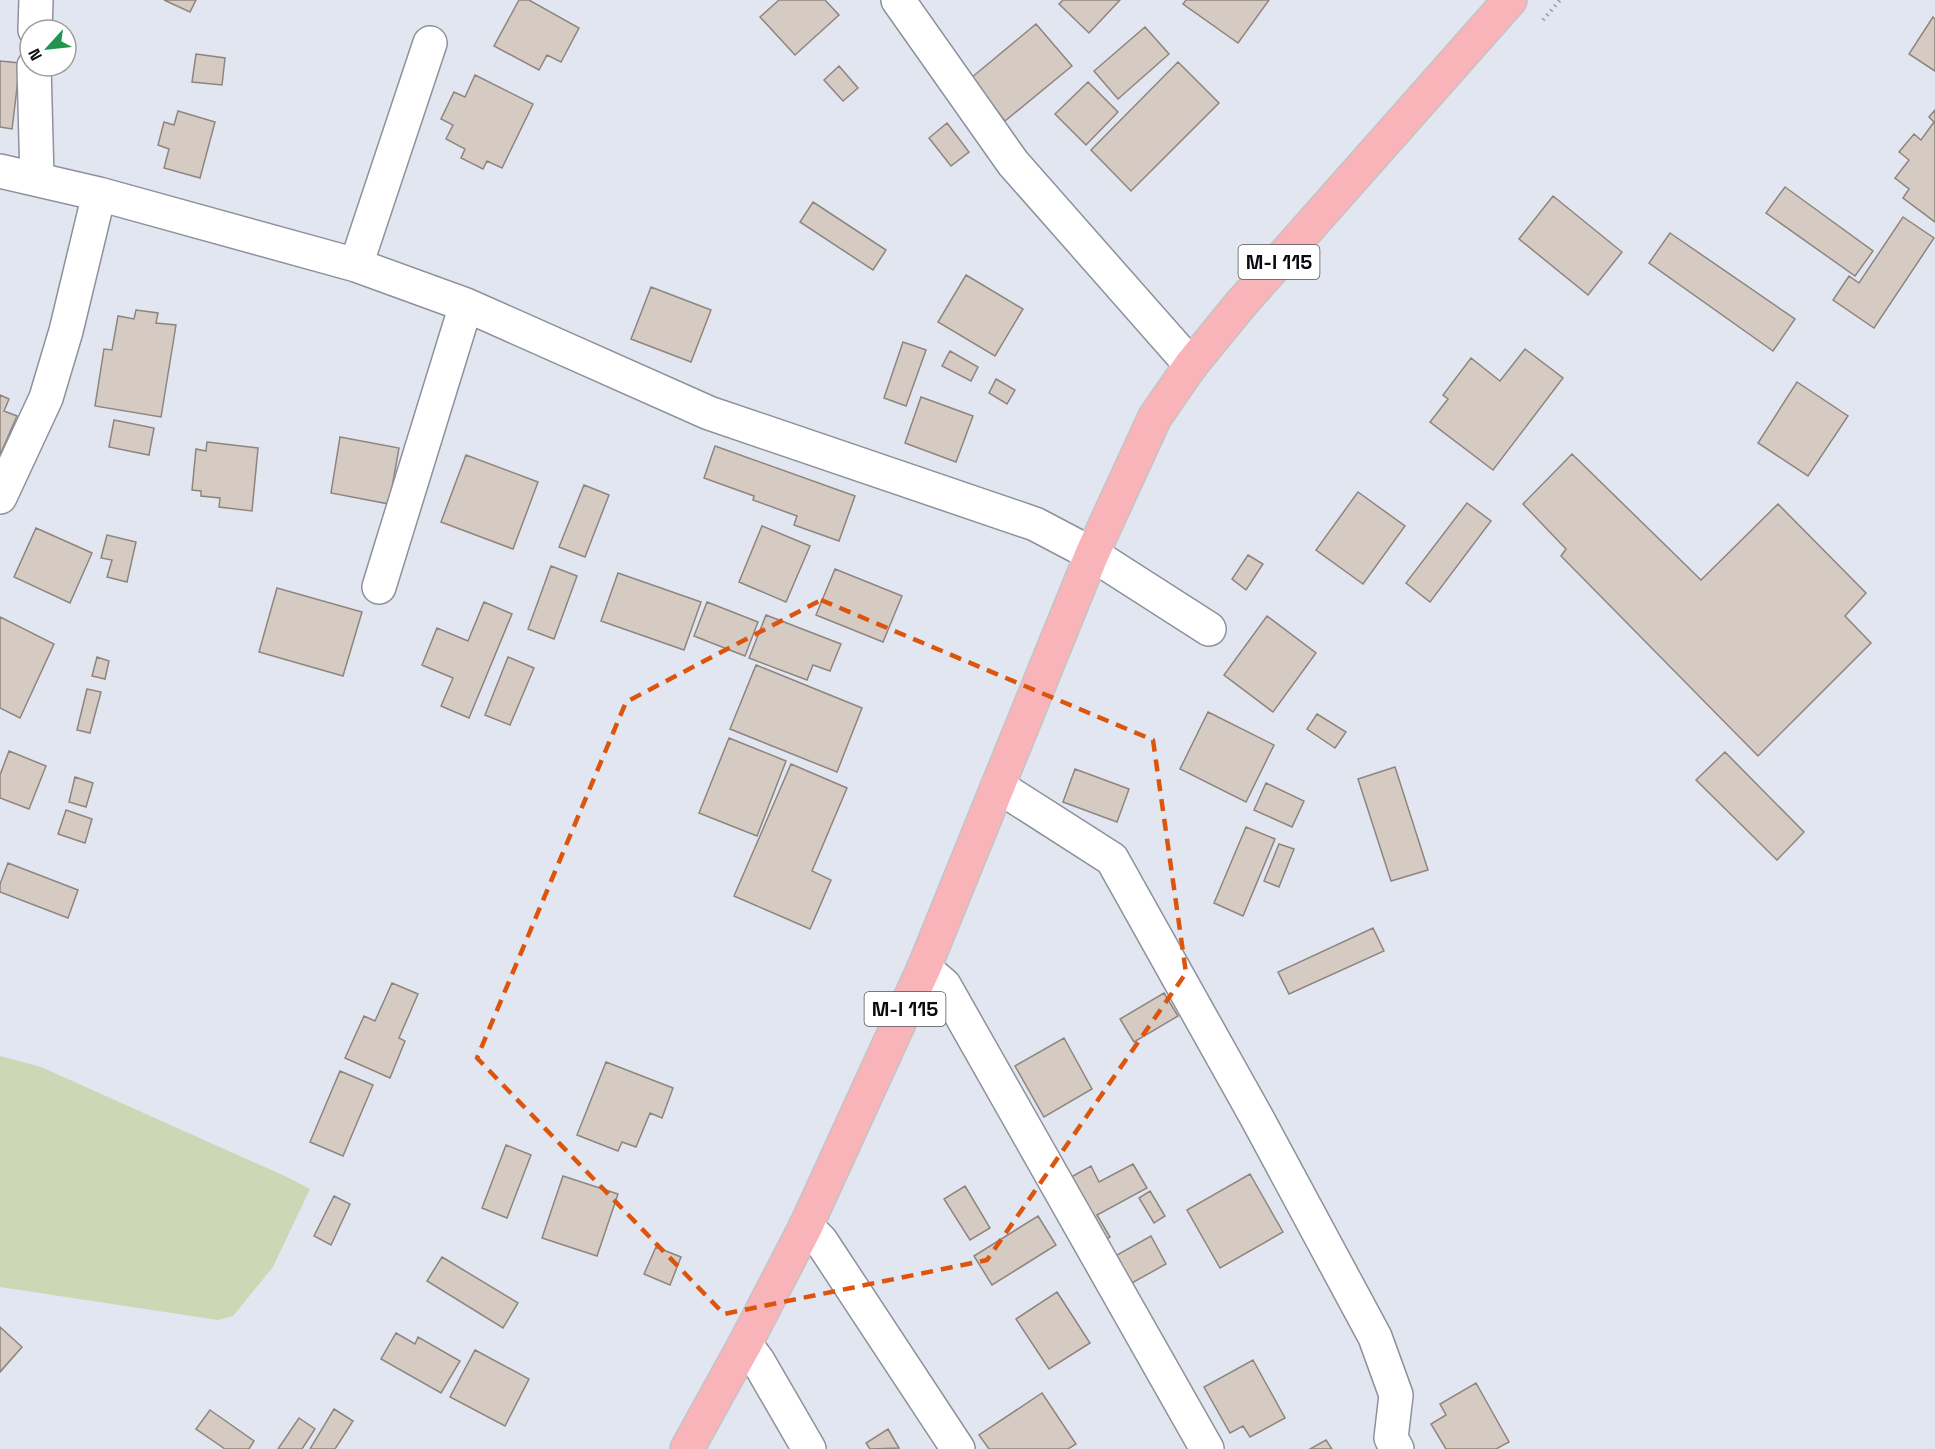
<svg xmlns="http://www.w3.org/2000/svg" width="1935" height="1449" font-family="'Space Grotesk',sans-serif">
	<rect width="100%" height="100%" fill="#e2e6f1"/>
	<path fill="#ccd7b6" d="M 0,1056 L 41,1067 L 287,1177 L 310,1189 L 273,1267 L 233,1316 L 218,1320 L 0,1287 Z"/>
	<path fill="#d5cbc3" stroke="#8e857e" stroke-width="1.5" d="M 164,0 L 196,0 L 190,12 Z
		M 519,0 L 529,0 L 579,28 L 561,62 L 547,55 L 539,70 L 494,46 Z
		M 779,0 L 825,0 L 839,15 L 795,55 L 760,17 Z
		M 1063,0 L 1120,0 L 1089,33 L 1059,4 Z
		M 1186,0 L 1269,0 L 1238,43 L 1183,4 Z
		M 1933,17 L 1935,19 L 1935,71 L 1909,54 Z
		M 1036,24 L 1072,66 L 1005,121 L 971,78 Z
		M 1145,27 L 1169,54 L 1118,99 L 1094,71 Z
		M 196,54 L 225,58 L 222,85 L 192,82 Z
		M 0,61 L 20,63 L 12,129 L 0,127 Z
		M 1178,62 L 1219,103 L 1131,191 L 1091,150 Z
		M 839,66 L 858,88 L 843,101 L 824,80 Z
		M 475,75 L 533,104 L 502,168 L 487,161 L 483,169 L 461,158 L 465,149 L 446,139 L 453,125 L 441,119 L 454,92 L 465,97 Z
		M 1088,82 L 1118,112 L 1086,145 L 1055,114 Z
		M 1935,110 L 1935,222 L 1903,198 L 1909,189 L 1895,178 L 1909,160 L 1899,152 L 1914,134 L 1921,140 L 1934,122 L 1929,117 Z
		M 178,111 L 215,122 L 200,178 L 164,168 L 169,149 L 158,145 L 164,122 L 174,125 Z
		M 947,123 L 969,152 L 951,166 L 929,138 Z
		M 1785,187 L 1873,251 L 1855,276 L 1766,213 Z
		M 1553,196 L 1622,252 L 1588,295 L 1519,239 Z
		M 813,202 L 886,250 L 873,270 L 800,222 Z
		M 1903,217 L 1934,238 L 1874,328 L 1833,300 L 1849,276 L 1859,283 Z
		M 1670,233 L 1795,319 L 1773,351 L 1649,263 Z
		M 966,275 L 1023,309 L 995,356 L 938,322 Z
		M 651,287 L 711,310 L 691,362 L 631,339 Z
		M 136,310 L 158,313 L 156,323 L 176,325 L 161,417 L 95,406 L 104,349 L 112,350 L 118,316 L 134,319 Z
		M 903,342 L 926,350 L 906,406 L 884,398 Z
		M 1525,349 L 1563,378 L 1493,470 L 1430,422 L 1448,399 L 1443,395 L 1471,358 L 1500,381 Z
		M 950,351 L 978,367 L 971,381 L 942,366 Z
		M 996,379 L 1015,390 L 1007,404 L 989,393 Z
		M 1797,382 L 1848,416 L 1808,476 L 1758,443 Z
		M 0,395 L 9,399 L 4,411 L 17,416 L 0,455 Z
		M 921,397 L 973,416 L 956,462 L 905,443 Z
		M 114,420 L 154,428 L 149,455 L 109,447 Z
		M 340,437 L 399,448 L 389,504 L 331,493 Z
		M 207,442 L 258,448 L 252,511 L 219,507 L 220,498 L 201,496 L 201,491 L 192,490 L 196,449 L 206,451 Z
		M 715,446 L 855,496 L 839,541 L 794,525 L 797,516 L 753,500 L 754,496 L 704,478 Z
		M 1572,454 L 1701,580 L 1778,504 L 1866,593 L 1845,616 L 1871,643 L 1758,756 L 1561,556 L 1566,549 L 1523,504 Z
		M 466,455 L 538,482 L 513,549 L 441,522 Z
		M 584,485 L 609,495 L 585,557 L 559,547 Z
		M 1358,492 L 1405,526 L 1363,584 L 1316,550 Z
		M 1467,503 L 1491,521 L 1430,602 L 1406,583 Z
		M 762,526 L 810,546 L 786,602 L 739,582 Z
		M 36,528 L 92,553 L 70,603 L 14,577 Z
		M 107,535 L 136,542 L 127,582 L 107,577 L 112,560 L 101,558 Z
		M 1248,555 L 1263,564 L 1246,590 L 1232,579 Z
		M 551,566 L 577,576 L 554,639 L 528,629 Z
		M 835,569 L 902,596 L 883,642 L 816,615 Z
		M 618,573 L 701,602 L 684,650 L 601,621 Z
		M 277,588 L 362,612 L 343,676 L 259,652 Z
		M 484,602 L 512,614 L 469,718 L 441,706 L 453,678 L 422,665 L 437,628 L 468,641 Z
		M 707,602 L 758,622 L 745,656 L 694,636 Z
		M 766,615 L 841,644 L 830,671 L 813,665 L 807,680 L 749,658 Z
		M 1267,616 L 1316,653 L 1273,712 L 1224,675 Z
		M 0,617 L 54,644 L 20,718 L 0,708 Z
		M 97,657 L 109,661 L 105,679 L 92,676 Z
		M 508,657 L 534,668 L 510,725 L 485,715 Z
		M 756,665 L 862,708 L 837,772 L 730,729 Z
		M 87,689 L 101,692 L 90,733 L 77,730 Z
		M 1208,712 L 1274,745 L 1246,802 L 1180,769 Z
		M 1317,714 L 1346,732 L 1335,748 L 1307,729 Z
		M 729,738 L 786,761 L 757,836 L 699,813 Z
		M 9,751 L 46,766 L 29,809 L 0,798 L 0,775 Z
		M 1725,752 L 1804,832 L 1777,860 L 1696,780 Z
		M 791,764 L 847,788 L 812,871 L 831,880 L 810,929 L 734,896 Z
		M 1395,767 L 1428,870 L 1391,881 L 1358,779 Z
		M 1075,769 L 1129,789 L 1117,822 L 1063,802 Z
		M 75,777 L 93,783 L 86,807 L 69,802 Z
		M 1266,783 L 1304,801 L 1292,827 L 1254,810 Z
		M 66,810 L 92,819 L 85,843 L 58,834 Z
		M 1246,827 L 1275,839 L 1243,916 L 1214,903 Z
		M 1279,844 L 1294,849 L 1279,887 L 1264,881 Z
		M 8,863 L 78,890 L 68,918 L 0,892 L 0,884 Z
		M 1373,928 L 1384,951 L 1289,994 L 1278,972 Z
		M 392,983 L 418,994 L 399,1038 L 405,1041 L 390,1078 L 345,1058 L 364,1016 L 375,1021 Z
		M 1164,993 L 1178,1016 L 1134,1042 L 1120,1019 Z
		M 1064,1038 L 1092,1089 L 1044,1117 L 1015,1066 Z
		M 606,1062 L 673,1088 L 662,1118 L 650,1113 L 636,1147 L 622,1142 L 618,1151 L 577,1135 Z
		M 340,1071 L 373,1085 L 343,1156 L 310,1142 Z
		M 506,1145 L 531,1155 L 507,1218 L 482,1208 Z
		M 1133,1164 L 1147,1188 L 1097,1215 L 1110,1237 L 1097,1244 L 1062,1182 L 1091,1166 L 1099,1182 Z
		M 1250,1174 L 1283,1232 L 1220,1268 L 1187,1210 Z
		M 563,1176 L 618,1194 L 597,1256 L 542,1238 Z
		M 965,1186 L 990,1228 L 970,1240 L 944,1199 Z
		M 1150,1191 L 1165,1216 L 1154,1223 L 1139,1198 Z
		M 334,1196 L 350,1204 L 331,1245 L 314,1236 Z
		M 1038,1216 L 1056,1245 L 992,1285 L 974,1256 Z
		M 1151,1236 L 1166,1264 L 1123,1288 L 1108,1260 Z
		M 656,1247 L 681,1257 L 670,1285 L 644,1274 Z
		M 442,1257 L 518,1303 L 503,1328 L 427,1281 Z
		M 1057,1292 L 1090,1343 L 1049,1369 L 1016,1319 Z
		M 0,1327 L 22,1347 L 0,1372 Z
		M 396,1333 L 415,1344 L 418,1337 L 460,1361 L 441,1393 L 381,1359 Z
		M 475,1350 L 529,1379 L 505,1426 L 450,1397 Z
		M 1253,1360 L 1285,1418 L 1250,1437 L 1243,1426 L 1230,1433 L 1204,1387 Z
		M 1476,1383 L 1509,1442 L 1496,1449 L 1446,1449 L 1431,1424 L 1446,1415 L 1440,1404 Z
		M 1042,1393 L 1076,1444 L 1068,1449 L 989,1449 L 979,1435 Z
		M 334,1409 L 353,1421 L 335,1449 L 310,1449 Z
		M 210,1410 L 254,1441 L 249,1449 L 225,1449 L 196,1429 Z
		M 299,1418 L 315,1429 L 302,1449 L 278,1449 Z
		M 888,1429 L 899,1448 L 870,1449 L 866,1443 Z
		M 1326,1440 L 1332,1449 L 1310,1449 Z"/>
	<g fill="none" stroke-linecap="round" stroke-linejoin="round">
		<defs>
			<path id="minor" d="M 898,0 L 1013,163 L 1191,365
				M 35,30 L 36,0
				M 34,66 L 37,179
				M 0,171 L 99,194 L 356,265 L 466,305 L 709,413 L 1035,524 L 1092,554 L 1209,629
				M 356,265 L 430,43
				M 0,497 L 46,398 L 66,331 L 99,194
				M 379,587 L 466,305
				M 998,786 L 1112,859 L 1257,1118 L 1375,1337 L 1396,1395 L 1391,1438 L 1397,1449
				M 924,968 L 944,985 L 1207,1449
				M 806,1226 L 821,1241 L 958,1449
				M 745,1344 L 758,1361 L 809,1449"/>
			<path id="major" d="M 687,1449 L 745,1344 L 806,1226 L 924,968 L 1092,554 L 1155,417 L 1191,365 L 1240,305 L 1510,0"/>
		</defs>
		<use href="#minor" stroke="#8d919b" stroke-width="36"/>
		<use href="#major" stroke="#c4c4c5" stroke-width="36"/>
		<path stroke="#9a9da5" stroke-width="4" stroke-dasharray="1.5 4.5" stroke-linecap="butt" d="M 1543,20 L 1560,0"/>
		<use href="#minor" stroke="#fff" stroke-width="33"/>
		<use href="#major" stroke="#f8b4b8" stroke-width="33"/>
	</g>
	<path fill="none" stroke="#dd550c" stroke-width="4.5" stroke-dasharray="12 8" stroke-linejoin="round" d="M 821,600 L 1153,740 L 1186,973 L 987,1260 L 724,1314 L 477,1058 L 626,702 Z"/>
	<g text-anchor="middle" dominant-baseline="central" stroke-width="4.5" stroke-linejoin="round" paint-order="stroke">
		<g fill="#fff" stroke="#545457" stroke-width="1.5">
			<rect x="1238.5" y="245" width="81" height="34" rx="4.5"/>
			<rect x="864.5" y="992" width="81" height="34" rx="4.5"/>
		</g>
		<g font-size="20" font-weight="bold" fill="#0a0b0f">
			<text x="1279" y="262">M-I 115</text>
			<text x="905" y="1009">M-I 115</text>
		</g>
	</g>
	<g transform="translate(48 48) rotate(243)"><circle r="28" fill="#ffffff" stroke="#9d9d9f" stroke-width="1.5"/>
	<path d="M0-4.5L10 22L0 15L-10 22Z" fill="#22944e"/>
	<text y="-9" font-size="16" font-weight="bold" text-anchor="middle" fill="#0a0b0f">N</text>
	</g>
</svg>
